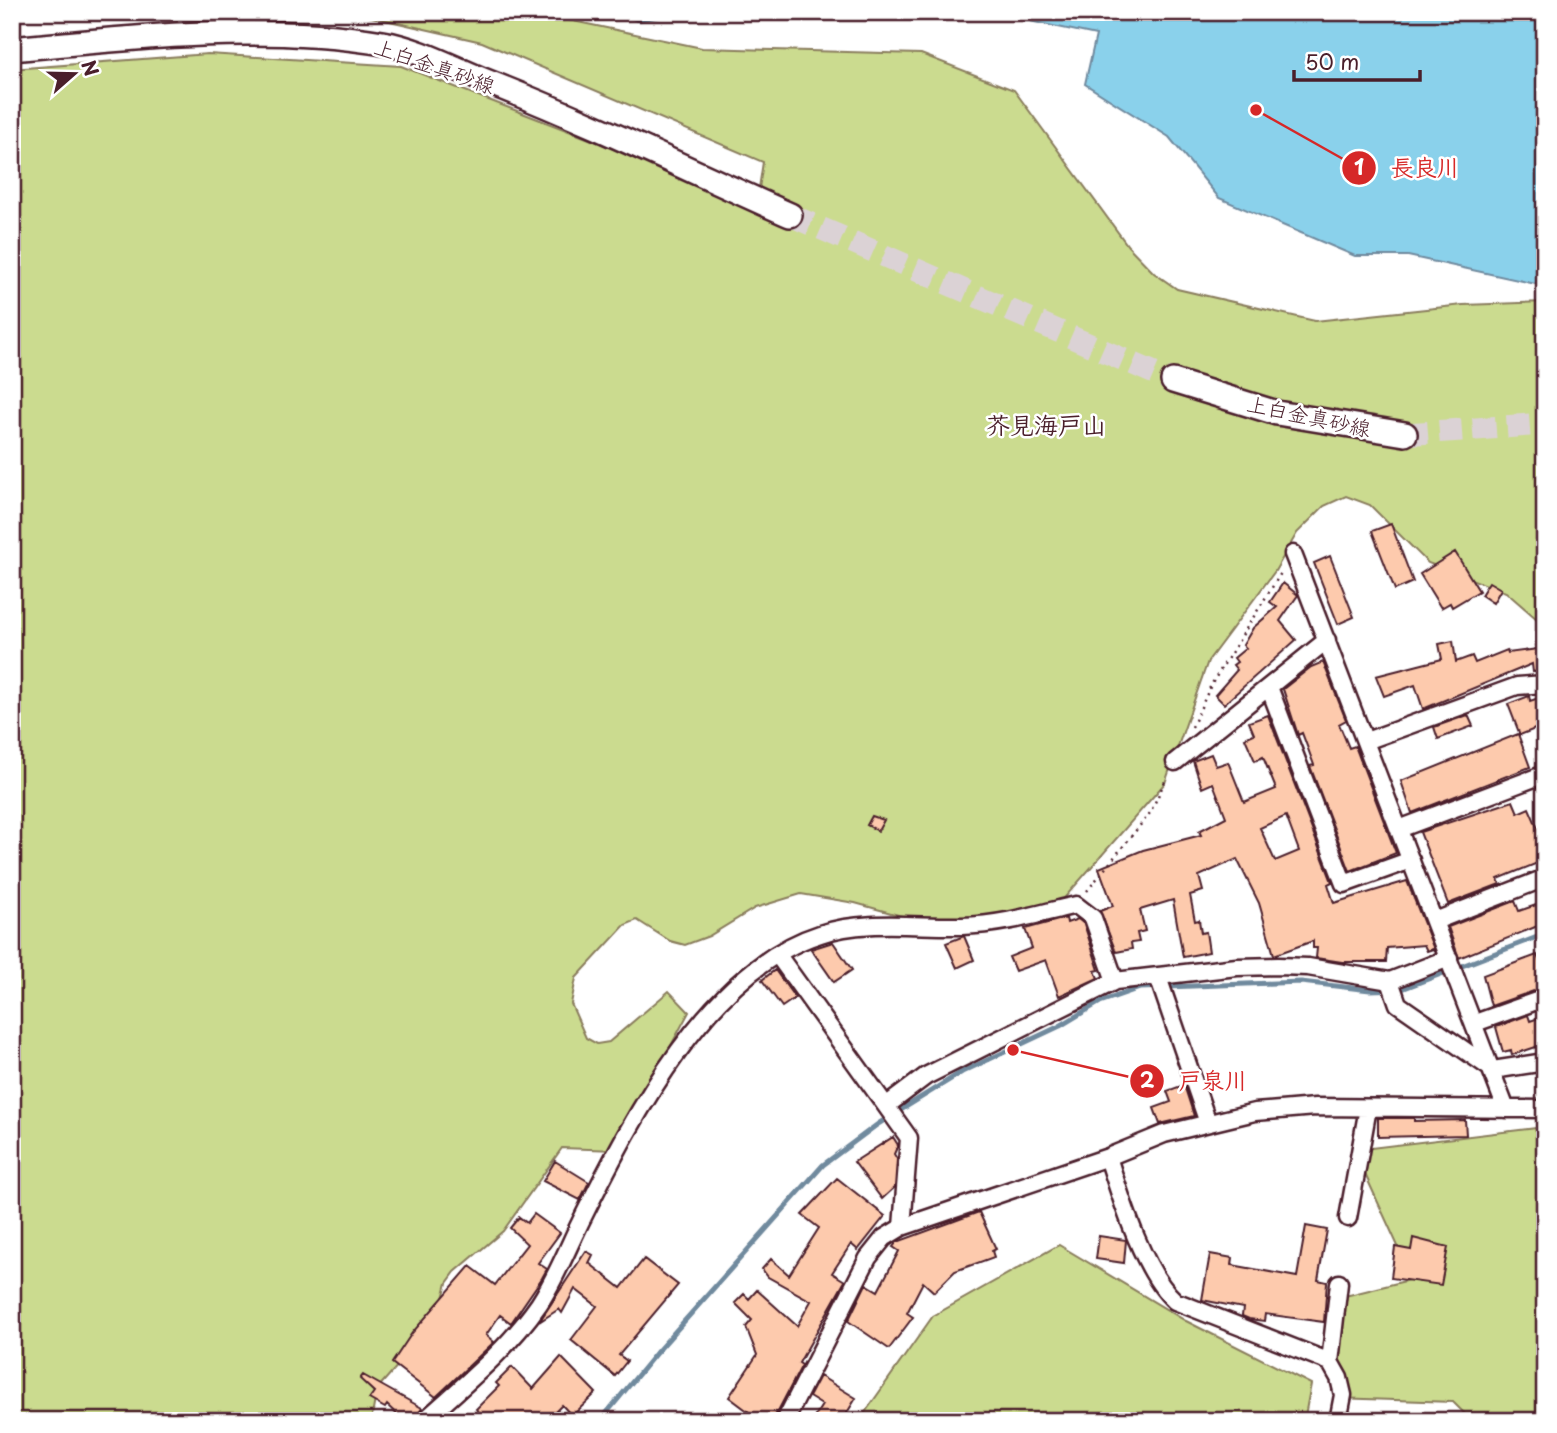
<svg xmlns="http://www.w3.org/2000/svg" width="1557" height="1433" font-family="'Playpen Sans','Klee One',sans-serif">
	<rect width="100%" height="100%" fill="#fff"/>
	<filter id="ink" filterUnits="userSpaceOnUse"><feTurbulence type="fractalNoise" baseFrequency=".0143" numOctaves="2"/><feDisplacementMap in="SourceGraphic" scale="14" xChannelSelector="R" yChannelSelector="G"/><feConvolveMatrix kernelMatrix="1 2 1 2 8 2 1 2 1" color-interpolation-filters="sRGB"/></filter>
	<g filter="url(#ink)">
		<path fill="#cbdb8f" stroke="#8a7d5d" stroke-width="2" d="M 66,12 L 253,12 L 122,16 Z
			M 298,12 L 530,12 L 702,48 L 921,54 L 1014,90 L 1128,246 L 1154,273 L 1177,289 L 1315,321 L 1463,305 L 1545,302 L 1545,626 L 1506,592 L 1428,563 L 1370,505 L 1346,496 L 1324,506 L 1297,533 L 1275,571 L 1208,661 L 1165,783 L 1060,903 L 1002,925 L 920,921 L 855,903 L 801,894 L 755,908 L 709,936 L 685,945 L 670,941 L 637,920 L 625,925 L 576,978 L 571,1004 L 586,1038 L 597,1044 L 609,1042 L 669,991 L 689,1012 L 615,1150 L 562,1148 L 503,1231 L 455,1272 L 447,1283 L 437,1321 L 377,1389 L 371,1421 L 12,1421 L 12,69 L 208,54 L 401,66 L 610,147 L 758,195 L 763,162 L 482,42 L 363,15 Z
			M 1545,1127 L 1545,1421 L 1472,1421 L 1453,1402 L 1336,1398 L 1345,1296 L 1413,1279 L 1354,1150 Z
			M 1059,1245 L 1186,1321 L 1311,1384 L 1304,1421 L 859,1421 L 933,1316 Z"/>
		<path fill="#8ad1eb" stroke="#708a9e" stroke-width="2" d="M 617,12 L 692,12 L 637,21 Z
			M 986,12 L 1545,12 L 1545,286 L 1408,256 L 1355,256 L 1219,198 L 1169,137 L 1085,84 L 1096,35 Z"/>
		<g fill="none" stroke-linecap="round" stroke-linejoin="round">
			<path stroke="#708a9e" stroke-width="5" d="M 600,1421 L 656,1353 L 823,1165 L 878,1124 L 962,1072 L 1060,1026 L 1100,1002 L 1140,988 L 1301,982 L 1370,990 L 1402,989 L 1545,934"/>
		</g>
		<path fill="#fdcaad" stroke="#4a1f2b" stroke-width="2" fill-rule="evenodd" d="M 1391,524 L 1413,582 L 1395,590 L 1372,531 Z
			M 1455,552 L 1479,591 L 1452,607 L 1450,603 L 1441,608 L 1420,574 Z
			M 1330,556 L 1354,617 L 1338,624 L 1314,563 Z
			M 1489,582 L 1501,589 L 1493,603 L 1481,595 Z
			M 1283,583 L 1298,595 L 1280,621 L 1296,640 L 1224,704 L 1215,695 L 1237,670 L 1233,665 L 1237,662 L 1234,658 L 1246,648 L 1243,645 L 1253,628 L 1277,607 L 1270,602 Z
			M 1453,641 L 1456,662 L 1472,656 L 1475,663 L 1507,650 L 1508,653 L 1545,648 L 1545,670 L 1533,672 L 1532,664 L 1423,709 L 1415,685 L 1384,696 L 1376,676 L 1442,659 L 1439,644 Z
			M 1323,662 L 1346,720 L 1339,724 L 1349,748 L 1355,746 L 1396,853 L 1350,871 L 1310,766 L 1314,765 L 1302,733 L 1298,735 L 1283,689 L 1311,667 Z
			M 1529,696 L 1530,701 L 1545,696 L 1545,725 L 1520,735 L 1508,704 Z
			M 1268,715 L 1332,882 L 1328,884 L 1334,903 L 1407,881 L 1435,952 L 1433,949 L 1427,951 L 1424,945 L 1387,948 L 1386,962 L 1342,962 L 1316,958 L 1317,948 L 1313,948 L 1313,941 L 1274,955 L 1259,903 L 1237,859 L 1199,876 L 1203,891 L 1190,895 L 1195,921 L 1199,920 L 1201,933 L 1206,932 L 1209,952 L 1183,957 L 1173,900 L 1140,910 L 1145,931 L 1137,933 L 1139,942 L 1131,943 L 1132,949 L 1116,952 L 1100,911 L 1113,906 L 1099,868 L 1143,850 L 1201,835 L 1199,831 L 1226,817 L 1213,783 L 1202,788 L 1193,761 L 1211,754 L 1216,766 L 1228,762 L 1244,802 L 1276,789 L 1263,757 L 1255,761 L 1245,738 L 1254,734 L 1249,722 ZM 1286,816 L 1299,851 L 1275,861 L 1260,828 Z
			M 1468,715 L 1473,726 L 1438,739 L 1434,727 Z
			M 1518,734 L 1530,767 L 1412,813 L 1401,781 Z
			M 1513,801 L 1518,813 L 1529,808 L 1539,831 L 1545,829 L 1545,860 L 1498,879 L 1500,884 L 1448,904 L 1420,832 Z
			M 872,816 L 884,820 L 878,831 L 867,825 Z
			M 1515,901 L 1519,911 L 1545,902 L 1545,923 L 1459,958 L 1448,927 Z
			M 1066,918 L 1067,923 L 1078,919 L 1084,924 L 1099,970 L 1095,971 L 1098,978 L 1059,996 L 1046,960 L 1015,971 L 1009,957 L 1032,948 L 1025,929 Z
			M 964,936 L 974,960 L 957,968 L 946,943 Z
			M 833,942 L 852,970 L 834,982 L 811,949 Z
			M 1537,955 L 1545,975 L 1545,987 L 1491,1006 L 1483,975 Z
			M 775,970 L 795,998 L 782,1007 L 762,980 Z
			M 1528,1015 L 1530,1021 L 1545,1016 L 1545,1044 L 1512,1055 L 1511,1050 L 1503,1052 L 1496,1027 Z
			M 1184,1085 L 1194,1116 L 1160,1124 L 1154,1108 L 1171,1102 L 1167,1091 Z
			M 1378,1118 L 1414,1118 L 1414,1121 L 1465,1120 L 1466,1135 L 1378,1137 Z
			M 893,1137 L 898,1145 L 894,1154 L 897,1159 L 895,1187 L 882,1199 L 854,1162 Z
			M 555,1161 L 589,1182 L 580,1200 L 543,1181 Z
			M 837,1178 L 885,1216 L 858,1250 L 851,1244 L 832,1273 L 845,1281 L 799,1363 L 802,1365 L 778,1411 L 771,1421 L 761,1421 L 729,1397 L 757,1355 L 746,1327 L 752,1320 L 735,1303 L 744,1294 L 749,1299 L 757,1290 L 797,1326 L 811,1301 L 768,1277 L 762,1269 L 771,1259 L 789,1275 L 819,1228 L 802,1215 Z
			M 979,1212 L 996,1249 L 992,1251 L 994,1257 L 955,1271 L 934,1292 L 923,1282 L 907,1313 L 913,1317 L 889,1349 L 848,1321 L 866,1284 L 878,1291 L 899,1251 L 893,1247 L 897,1242 Z
			M 534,1214 L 560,1233 L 538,1263 L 547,1269 L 542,1278 L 511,1323 L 500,1315 L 486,1335 L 494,1342 L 436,1397 L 392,1363 L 412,1333 L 470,1266 L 495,1285 L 527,1244 L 510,1228 L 519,1217 L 527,1223 Z
			M 1306,1226 L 1327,1230 L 1318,1280 L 1327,1282 L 1324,1322 L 1265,1314 L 1264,1321 L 1249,1319 L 1242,1316 L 1243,1308 L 1202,1300 L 1210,1254 L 1233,1258 L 1232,1265 L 1297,1277 Z
			M 1099,1236 L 1126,1240 L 1124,1263 L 1096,1259 Z
			M 1413,1238 L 1448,1247 L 1441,1285 L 1391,1278 L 1395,1247 L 1411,1250 Z
			M 586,1251 L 593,1255 L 589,1263 L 621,1288 L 644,1259 L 678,1285 L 619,1355 L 627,1361 L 615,1376 L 571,1340 L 597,1306 L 575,1289 L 562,1313 L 559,1309 L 539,1322 Z
			M 561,1357 L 596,1393 L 572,1416 L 562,1405 L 546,1421 L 487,1421 L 476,1409 L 499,1386 L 496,1383 L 512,1367 L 533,1389 Z
			M 363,1375 L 422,1408 L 414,1421 L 404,1421 L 387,1405 L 385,1408 L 369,1399 L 374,1392 L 360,1379 Z
			M 820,1376 L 856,1398 L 842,1421 L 812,1421 L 822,1405 L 809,1397 Z"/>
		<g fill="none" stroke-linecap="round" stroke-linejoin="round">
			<path stroke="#dbd2d5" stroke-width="23" stroke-dasharray="23 11" stroke-linecap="butt" d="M 790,215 L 1173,381
				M 1405,434 L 1545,424"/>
			<defs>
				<path id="minor" d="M 1293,554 L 1506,1109
					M 1269,687 L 1344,884 L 1411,860
					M 1366,741 L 1517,686 L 1545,684
					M 1175,762 L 1327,640
					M 1399,829 L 1545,774
					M 1435,921 L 1545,878
					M 777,954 L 909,1138 L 902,1227
					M 1158,977 L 1208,1123
					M 1390,981 L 1398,1004 L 1493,1070 L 1545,1062
					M 1475,1023 L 1545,998
					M 886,1106 L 926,1076 L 1115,981 L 1237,967 L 1278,966 L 1308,967 L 1390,981 L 1449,958
					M 1108,1157 C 1121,1198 1143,1272 1175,1301 L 1330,1362
					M 1348,1218 L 1368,1108
					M 424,1421 C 465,1384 508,1349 539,1304 C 557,1277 569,1244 584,1215 C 633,1117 709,969 820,934 C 866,919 915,927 962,926 C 1001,925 1038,914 1076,905 L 1093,918 L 1115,981
					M 785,1421 L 868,1258 L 884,1238 L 902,1227 L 1108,1157 L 1164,1134 L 1255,1112 L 1315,1107 L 1545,1109
					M 1338,1421 L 1343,1395 L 1339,1378 L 1330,1362 L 1339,1283"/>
				<path id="secondary" d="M 12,49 C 135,37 261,23 383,43 C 419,49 455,69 488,82 C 590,122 689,170 790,215
					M 1173,381 L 1277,413 L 1405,434"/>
			</defs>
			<use href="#minor" stroke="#4a1f2b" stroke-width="21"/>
			<use href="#secondary" stroke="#4a1f2b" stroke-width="28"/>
			<path stroke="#4a1f2b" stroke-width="2.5" stroke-dasharray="2 5" stroke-linecap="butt" d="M 1192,727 L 1211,685 L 1281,573
				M 1087,891 L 1150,813 L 1167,777"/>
			<use href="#minor" stroke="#fff" stroke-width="16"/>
			<use href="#secondary" stroke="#fff" stroke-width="23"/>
		</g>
	</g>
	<g text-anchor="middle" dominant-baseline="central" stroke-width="5" stroke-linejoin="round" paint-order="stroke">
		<g font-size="21" fill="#4a1f2b" stroke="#fff">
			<text transform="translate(435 65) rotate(19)">上白金真砂線</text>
			<text transform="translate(1309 415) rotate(12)">上白金真砂線</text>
		</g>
		<g font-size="24" font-weight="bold" fill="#4a1f2b" stroke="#fff">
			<text x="1046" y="424">芥見海戸山</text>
		</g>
	</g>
	<path fill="none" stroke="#d62828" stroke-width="2.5" d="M1256 110L1359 168M1013 1050L1147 1081"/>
	<g fill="#d62828" stroke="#fff" stroke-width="2.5">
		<circle cx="1256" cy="110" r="7"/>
		<circle cx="1013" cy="1050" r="7"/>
		<circle cx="1359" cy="168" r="18"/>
		<circle cx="1147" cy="1081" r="18"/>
	</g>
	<g font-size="21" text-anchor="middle" font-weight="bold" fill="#fff">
		<text x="1359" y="175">1</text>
		<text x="1147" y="1088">2</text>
	</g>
	<g font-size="23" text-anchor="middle" font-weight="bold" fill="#d62828" stroke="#fff" stroke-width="5" stroke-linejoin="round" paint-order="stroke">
		<text x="1425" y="176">長良川</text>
		<text x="1213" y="1089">戸泉川</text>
	</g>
	<rect width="1557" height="1433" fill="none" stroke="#fff" stroke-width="42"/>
	<rect x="21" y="21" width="1515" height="1391" fill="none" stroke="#4a1f2b" stroke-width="2.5" filter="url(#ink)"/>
	<g transform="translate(74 74) rotate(70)" stroke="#ffffff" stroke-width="5" paint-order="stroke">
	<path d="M0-5L12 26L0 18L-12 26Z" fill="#4a1f2b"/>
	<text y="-10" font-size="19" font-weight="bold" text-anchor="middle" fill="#4a1f2b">N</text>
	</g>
	<path d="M1294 70v10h126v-10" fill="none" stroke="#4a1f2b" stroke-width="3.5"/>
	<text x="1305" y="70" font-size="21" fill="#4a1f2b" stroke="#ffffff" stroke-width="5" paint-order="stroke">50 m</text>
</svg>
